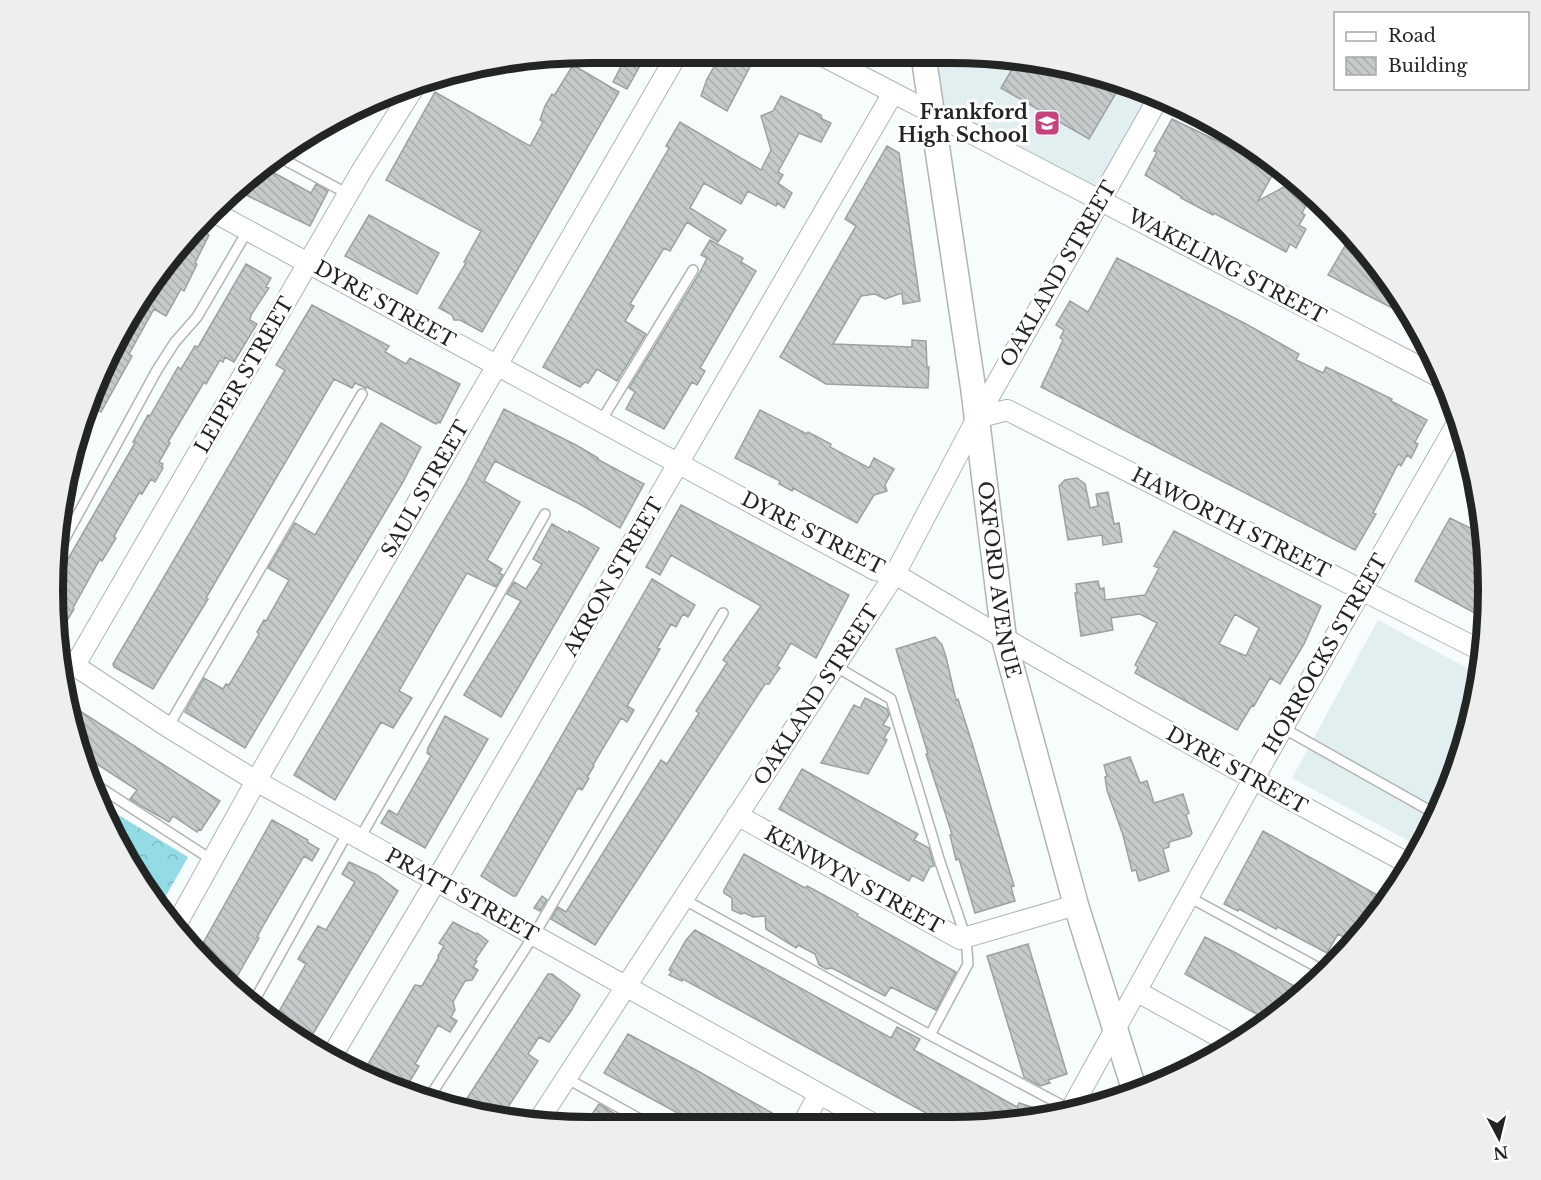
<svg xmlns="http://www.w3.org/2000/svg" width="1541" height="1180" font-family="'Libre Baskerville',serif">
	<defs>
		<pattern id="park-crowns" width="20" height="18" patternUnits="userSpaceOnUse" patternTransform="scale(1.5)"><rect width="20" height="18" fill="#93dbe5"/><path d="M2 6a3 3 0 1 1 6 0M12 15a3 3 0 1 1 6 0" fill="none" stroke="#7ebcc4"/></pattern>
		<pattern id="building-back-hatch" width="6" height="6" patternUnits="userSpaceOnUse" patternTransform="scale(1.5)"><rect width="6" height="6" fill="#c5cacb"/><path d="M-1 5l2 2M0 0l6 6M5-1l2 2" fill="none" stroke="#a9adae"/></pattern>
	</defs>
	<rect width="100%" height="100%" fill="#f7fcfd"/>
	<path fill="#e1eff1" d="M 923,53 L 986,54 L 1090,71 L 1159,97 L 1100,200 L 933,114 Z
		M 1378,620 L 1480,675 L 1478,695 L 1448,795 L 1420,847 L 1292,778 Z"/>
	<path fill="url(#park-crowns)" d="M 102,805 L 188,857 L 159,908 L 143,889 Z"/>
	<path fill="#93dbe5" d="M 125,852 L 148,861 L 162,864 L 164,874 L 154,879 L 146,892 Z"/>
	<path fill="url(#building-back-hatch)" stroke="#9ca1a1" stroke-width="1.5" fill-rule="evenodd" d="M 628,53 L 647,53 L 627,89 L 613,82 Z
		M 722,53 L 743,53 L 754,59 L 727,111 L 701,96 L 707,79 Z
		M 1018,59 L 1090,71 L 1122,83 L 1089,139 L 1001,88 Z
		M 573,65 L 619,92 L 482,332 L 460,320 L 454,320 L 452,315 L 439,308 L 466,263 L 464,262 L 481,231 L 386,180 L 435,92 L 530,146 L 543,122 L 540,120 L 545,106 L 552,94 L 554,96 Z
		M 781,96 L 821,115 L 822,119 L 831,123 L 821,142 L 799,133 L 798,135 L 778,172 L 783,175 L 778,183 L 792,193 L 784,208 L 777,203 L 776,206 L 748,191 L 741,204 L 704,183 L 690,208 L 726,230 L 718,242 L 687,222 L 670,251 L 664,248 L 630,304 L 634,306 L 625,321 L 646,334 L 617,381 L 597,369 L 588,383 L 585,382 L 580,387 L 543,367 L 669,148 L 666,146 L 680,122 L 761,170 L 771,150 L 761,116 L 773,111 Z
		M 1172,119 L 1228,146 L 1274,172 L 1258,201 L 1295,181 L 1310,198 L 1302,213 L 1305,215 L 1299,225 L 1306,229 L 1296,248 L 1290,244 L 1286,252 L 1214,213 L 1213,215 L 1181,198 L 1182,197 L 1145,175 L 1157,152 L 1154,151 Z
		M 887,146 L 899,153 L 920,301 L 903,304 L 902,293 L 885,299 L 875,294 L 861,296 L 833,344 L 912,347 L 912,340 L 926,341 L 927,367 L 929,367 L 928,388 L 826,384 L 780,357 L 856,226 L 845,219 Z
		M 265,168 L 311,193 L 316,184 L 328,191 L 310,226 L 242,193 L 243,190 L 239,188 Z
		M 369,215 L 439,253 L 417,294 L 345,256 Z
		M 197,228 L 209,235 L 195,263 L 197,264 L 184,291 L 181,289 L 166,316 L 154,309 L 129,354 L 132,356 L 130,360 L 101,412 L 90,406 L 108,352 Z
		M 1349,239 L 1398,291 L 1402,299 L 1396,310 L 1328,275 Z
		M 710,240 L 743,258 L 741,262 L 756,271 L 700,368 L 705,371 L 697,385 L 692,382 L 664,429 L 626,409 L 635,392 L 629,388 L 699,274 L 707,258 L 701,255 Z
		M 1117,258 L 1246,324 L 1299,354 L 1296,360 L 1323,373 L 1326,367 L 1392,399 L 1391,401 L 1427,420 L 1415,442 L 1418,444 L 1411,458 L 1407,455 L 1401,466 L 1398,464 L 1373,513 L 1376,514 L 1355,550 L 1041,387 L 1063,340 L 1060,338 L 1064,330 L 1056,325 L 1070,301 L 1088,312 Z
		M 246,264 L 271,278 L 266,287 L 269,288 L 251,315 L 250,320 L 257,324 L 234,362 L 225,357 L 223,362 L 220,360 L 206,384 L 204,382 L 168,442 L 170,443 L 159,462 L 163,464 L 162,467 L 163,468 L 155,482 L 151,479 L 142,494 L 139,493 L 114,536 L 116,538 L 102,561 L 100,559 L 73,608 L 74,609 L 65,624 L 54,618 L 57,578 L 135,443 L 133,442 L 148,415 L 150,416 L 178,367 L 181,369 L 195,346 L 198,347 Z
		M 312,305 L 389,346 L 385,352 L 406,364 L 410,358 L 460,384 L 440,423 L 438,422 L 436,424 L 367,387 L 366,388 L 355,383 L 352,388 L 334,379 L 206,598 L 208,599 L 153,689 L 114,667 L 113,664 L 285,370 L 276,365 Z
		M 504,409 L 576,445 L 598,458 L 597,459 L 644,484 L 620,528 L 578,503 L 495,461 L 484,481 L 520,502 L 487,560 L 502,569 L 499,573 L 503,575 L 496,587 L 467,573 L 399,691 L 412,698 L 393,728 L 381,722 L 335,800 L 294,775 L 465,485 Z
		M 760,410 L 807,434 L 808,432 L 831,444 L 830,447 L 869,468 L 874,458 L 894,469 L 885,485 L 887,491 L 874,495 L 857,523 L 793,488 L 792,491 L 779,484 L 780,481 L 735,458 Z
		M 381,423 L 421,447 L 403,482 L 245,748 L 185,712 L 204,678 L 223,689 L 226,684 L 229,685 L 258,636 L 259,634 L 257,632 L 264,620 L 266,621 L 289,580 L 268,568 L 295,523 L 315,535 Z
		M 1077,478 L 1085,484 L 1090,508 L 1098,506 L 1096,494 L 1108,492 L 1114,524 L 1119,523 L 1122,542 L 1103,545 L 1102,535 L 1068,540 L 1059,486 L 1065,480 Z
		M 681,505 L 849,595 L 816,658 L 791,643 L 777,666 L 780,668 L 774,676 L 769,684 L 765,684 L 595,945 L 551,919 L 558,907 L 566,912 L 661,760 L 667,764 L 699,713 L 696,711 L 727,663 L 723,660 L 761,606 L 671,555 L 660,575 L 646,567 Z
		M 1480,508 L 1488,590 L 1486,619 L 1415,581 L 1450,518 L 1470,528 Z
		M 552,524 L 568,533 L 569,531 L 599,548 L 501,717 L 464,695 L 521,601 L 507,594 L 514,582 L 526,589 L 542,564 L 533,559 Z
		M 1174,531 L 1321,606 L 1304,644 L 1280,684 L 1270,678 L 1254,706 L 1252,705 L 1237,730 L 1135,673 L 1138,667 L 1135,665 L 1157,623 L 1140,614 L 1111,618 L 1113,630 L 1081,636 L 1075,593 L 1077,593 L 1076,584 L 1098,581 L 1100,589 L 1104,588 L 1105,600 L 1145,595 L 1159,568 L 1154,566 ZM 1235,614 L 1259,628 L 1246,656 L 1219,644 Z
		M 652,579 L 695,605 L 688,617 L 683,614 L 676,627 L 671,624 L 657,648 L 660,649 L 627,706 L 634,710 L 627,722 L 621,718 L 593,765 L 594,766 L 587,777 L 589,778 L 582,790 L 578,788 L 516,896 L 513,896 L 481,876 Z
		M 935,637 L 942,645 L 946,657 L 956,700 L 958,699 L 972,743 L 1014,886 L 1011,887 L 1015,901 L 975,913 L 959,859 L 956,860 L 950,835 L 952,834 L 926,754 L 928,754 L 896,649 Z
		M 865,698 L 887,709 L 889,715 L 883,725 L 890,728 L 884,738 L 887,740 L 868,774 L 821,763 L 854,705 L 860,708 Z
		M 69,704 L 220,801 L 201,830 L 199,829 L 197,832 L 173,816 L 169,822 L 143,807 L 130,799 L 137,790 L 97,764 L 95,766 L 80,757 Z
		M 445,716 L 488,739 L 425,848 L 381,823 L 389,810 L 397,815 L 431,756 L 427,753 L 428,748 Z
		M 1130,757 L 1140,783 L 1147,781 L 1154,803 L 1183,794 L 1189,813 L 1186,815 L 1192,833 L 1190,836 L 1169,842 L 1169,847 L 1163,849 L 1169,871 L 1139,881 L 1136,870 L 1132,871 L 1123,835 L 1107,790 L 1105,777 L 1107,776 L 1104,765 Z
		M 802,769 L 918,834 L 914,840 L 929,848 L 934,866 L 930,867 L 923,881 L 912,875 L 909,881 L 779,809 Z
		M 272,820 L 308,840 L 307,842 L 319,849 L 312,861 L 304,856 L 264,924 L 257,937 L 259,938 L 231,987 L 210,970 L 197,954 Z
		M 1263,831 L 1388,901 L 1354,943 L 1338,934 L 1327,953 L 1278,927 L 1276,929 L 1239,909 L 1238,911 L 1224,904 Z
		M 744,854 L 805,888 L 807,886 L 822,894 L 858,914 L 857,916 L 956,972 L 936,1010 L 891,987 L 885,996 L 832,968 L 826,969 L 819,965 L 815,954 L 798,945 L 796,948 L 766,929 L 765,916 L 753,917 L 745,913 L 741,914 L 732,910 L 732,898 L 724,893 L 724,890 Z
		M 349,862 L 377,875 L 398,891 L 307,1044 L 274,1020 L 306,964 L 298,959 L 318,926 L 326,930 L 355,882 L 342,874 Z
		M 542,896 L 547,900 L 540,911 L 534,908 Z
		M 453,922 L 476,934 L 477,933 L 488,941 L 475,960 L 477,961 L 473,967 L 478,970 L 472,980 L 465,981 L 453,1002 L 455,1010 L 451,1017 L 457,1021 L 450,1032 L 438,1025 L 415,1064 L 419,1066 L 407,1086 L 405,1085 L 401,1091 L 362,1074 L 415,985 L 422,986 L 439,957 L 438,956 L 444,946 L 439,943 Z
		M 695,930 L 891,1038 L 897,1027 L 920,1039 L 914,1050 L 1006,1101 L 1017,1107 L 1019,1103 L 1054,1114 L 1021,1123 L 944,1123 L 683,979 L 682,981 L 669,975 L 672,971 L 669,970 L 686,940 Z
		M 1205,937 L 1234,952 L 1305,992 L 1269,1021 L 1185,974 Z
		M 1028,944 L 1067,1074 L 1048,1080 L 1050,1083 L 1040,1086 L 1024,1077 L 987,956 Z
		M 548,974 L 552,974 L 580,995 L 571,1011 L 549,1042 L 539,1037 L 528,1054 L 538,1061 L 501,1118 L 460,1109 Z
		M 628,1034 L 694,1069 L 790,1123 L 696,1123 L 617,1080 L 604,1073 Z
		M 599,1104 L 604,1107 L 629,1123 L 586,1123 Z"/>
	<g fill="none" stroke-linecap="round" stroke-linejoin="round">
		<defs>
			<path id="service" d="M 279,157 L 348,194
				M 601,421 L 693,270
				M 59,549 L 157,370 L 175,342 L 197,317 L 248,230
				M 835,666 L 891,699 L 940,862 L 966,938 L 968,964 L 930,1035
				M 168,727 L 362,394
				M 1283,728 L 1434,813 L 1407,862
				M 90,781 L 212,860
				M 360,838 L 545,514
				M 1189,897 L 1328,973
				M 683,899 L 930,1035 L 1071,1110
				M 253,1003 L 348,832
				M 566,1078 L 647,1123
				M 427,1101 L 534,935 L 723,613"/>
			<path id="minor" d="M 817,53 L 1445,380
				M 210,210 L 875,570 L 895,574 C 1064,675 1237,771 1411,865
				M 977,418 L 1007,410 L 1482,651
				M 60,656 L 168,727 L 256,781 L 872,1123
				M 75,665 L 362,170 L 415,86
				M 737,815 L 960,939 L 1076,905
				M 175,927 L 256,781 L 678,53
				M 1136,991 L 1234,1045
				M 330,1059 L 436,881 L 893,93
				M 1071,1109 L 1253,780 L 1459,420
				M 537,1123 L 895,574 L 977,418 L 1159,97
				M 803,1123 L 819,1094"/>
			<g id="tertiary">
				<path id="s1" d="M 923,53 L 973,387 L 1004,639 L 1076,905 L 1135,1092"/>
			</g>
		</defs>
		<use href="#service" stroke="#b0b4b5" stroke-width="12"/>
		<use href="#minor" stroke="#b0b4b5" stroke-width="22"/>
		<use href="#tertiary" stroke="#b0b4b5" stroke-width="27"/>
		<use href="#service" stroke="#fff" stroke-width="9"/>
		<use href="#minor" stroke="#fff" stroke-width="20"/>
		<use href="#tertiary" stroke="#fff" stroke-width="24"/>
	</g>
	<defs>
		<symbol id="school-square" viewBox="-11 -11 22 22"><rect x="-9" y="-9" width="18" height="18" rx="4" fill="#c8407d" stroke="#fff"/><path d="M0-5L7-2L0 1L-7-2ZM-4 1L0 2.5L4 1V4Q0 6-4 4Z" fill="#fff"/></symbol>
	</defs>
	<g fill-rule="evenodd">
		<use href="#school-square" x="1032" y="108" width="30" height="30"/>
	</g>
	<g text-anchor="middle" dominant-baseline="central" stroke-width="6" stroke-linejoin="round" paint-order="stroke">
		<g font-size="20" font-weight="bold" fill="#232525" stroke="#fff" text-anchor="end">
			<text x="1028" y="112">Frankford<tspan x="1028" dy="23">High School</tspan></text>
		</g>
		<g font-size="20" fill="#232525" stroke="#fff">
			<text transform="translate(1227 266) rotate(28)">WAKELING STREET</text>
			<text transform="translate(1058 274) rotate(-60)">OAKLAND STREET</text>
			<text transform="translate(385 304) rotate(29)">DYRE STREET</text>
			<text transform="translate(244 375) rotate(-60)">LEIPER STREET</text>
			<text transform="translate(425 489) rotate(-60)">SAUL STREET</text>
			<text transform="translate(1231 523) rotate(27)">HAWORTH STREET</text>
			<text transform="translate(813 533) rotate(27)">DYRE STREET</text>
			<text transform="translate(613 577) rotate(-60)">AKRON STREET</text>
			<text stroke="none"><textPath href="#s1" startOffset="532">OXFORD AVENUE</textPath></text>
			<text transform="translate(1325 654) rotate(-60)">HORROCKS STREET</text>
			<text transform="translate(816 695) rotate(-57)">OAKLAND STREET</text>
			<text transform="translate(1237 770) rotate(29)">DYRE STREET</text>
			<text transform="translate(854 880) rotate(29)">KENWYN STREET</text>
			<text transform="translate(462 895) rotate(29)">PRATT STREET</text>
		</g>
	</g>
	<path d="M0 0H1541V1180H0ZM590 63H951A527 527 0 0 1 1478 590V590A527 527 0 0 1 951 1117H590A527 527 0 0 1 63 590V590A527 527 0 0 1 590 63Z" fill="#edeeee" fill-rule="evenodd"/>
	<path fill="none" stroke="#232525" stroke-width="8" d="M590 63H951A527 527 0 0 1 1478 590V590A527 527 0 0 1 951 1117H590A527 527 0 0 1 63 590V590A527 527 0 0 1 590 63Z"/>
	<rect x="1334" y="12" width="195" height="78" fill="#ffffff" stroke="#a7a8a8" stroke-width="1.5"/>
	<rect x="1346" y="32" width="30" height="9" fill="#ffffff" stroke="#a7a8a8" stroke-width="1.5"/>
	<text x="1388" y="42" font-size="18" fill="#232525">Road</text>
	<rect x="1346" y="57" width="30" height="18" fill="url(#building-back-hatch)" stroke="#a7a8a8" stroke-width="1.5"/>
	<text x="1388" y="72" font-size="18" fill="#232525">Building</text>
	<g transform="translate(1499 1138) rotate(173)" stroke="#ffffff" stroke-width="4.5" paint-order="stroke">
	<path d="M0-4.5L10 22L0 15L-10 22Z" fill="#232525"/>
	<text y="-9" font-size="16" font-weight="bold" text-anchor="middle" fill="#232525">N</text>
	</g>
</svg>
